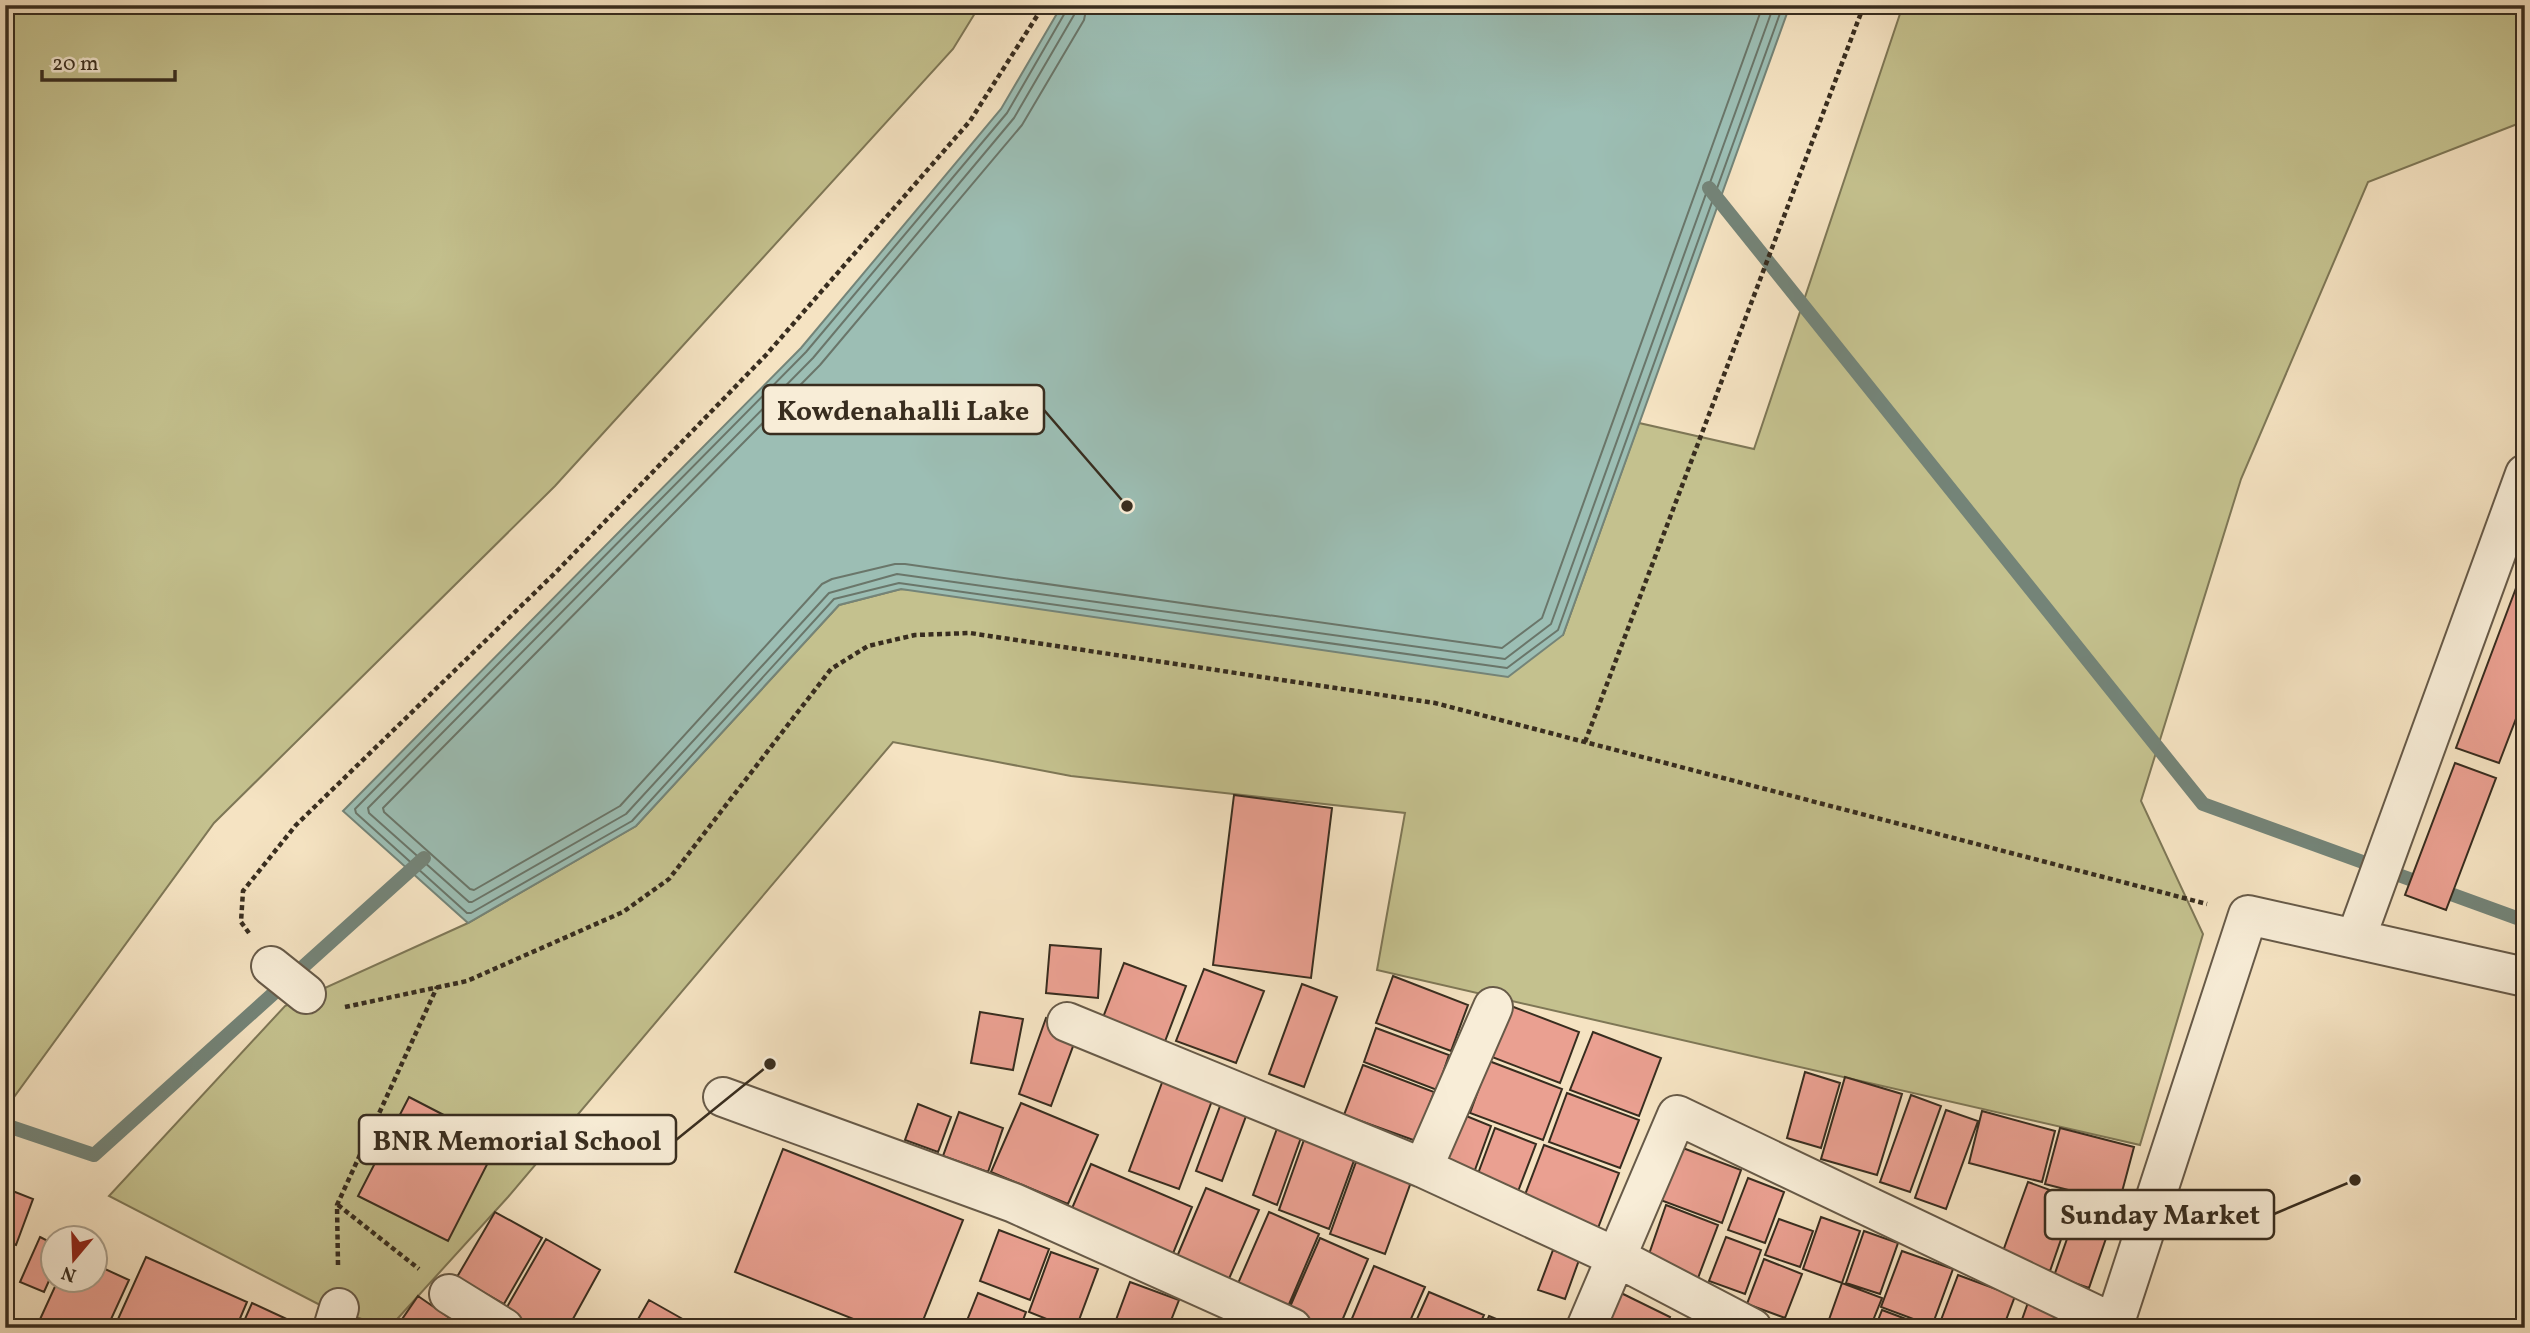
<svg xmlns="http://www.w3.org/2000/svg" width="2530" height="1333" font-family="Vollkorn,serif">
	<rect width="100%" height="100%" fill="#f5e3c2"/>
	<filter id="stains"><feTurbulence type="fractalNoise" baseFrequency=".00286" numOctaves="4"/><feColorMatrix values="0 0 0 0 .2 0 0 0 0 .09 0 0 0 0 .02 0 0 0 .5 -.17"/></filter>
	<radialGradient id="worn" r=".72"><stop offset=".6" stop-color="#630" stop-opacity="0"/><stop offset="1" stop-color="#630" stop-opacity=".3"/></radialGradient>
	<path fill="#c4c18e" stroke="#7e7756" stroke-width="2" d="M 5,5 L 980,5 L 953,49 L 555,486 L 214,823 L 14,1097 L 5,1094 Z
		M 1903,5 L 2525,5 L 2525,121 L 2368,182 L 2241,479 L 2141,801 L 2203,934 L 2140,1145 L 1377,970 L 1405,813 L 1071,776 L 893,742 L 508,1197 L 389,1328 L 322,1306 L 109,1196 L 285,1006 L 468,923 L 636,826 L 839,605 L 901,589 L 1563,635 L 1639,423 L 1754,449 Z"/>
	<path fill="#9cbeb4" stroke="#748478" stroke-width="2" d="M 1062,5 L 1790,5 L 1563,635 L 1508,677 L 901,589 L 839,605 L 636,826 L 468,923 L 343,811 L 801,348 L 1001,109 Z"/>
	<g fill="none" stroke-linecap="round" stroke-linejoin="round">
		<path stroke="#6a766a" stroke-width="2" d="M 1067,5 L 1066,11 L 1007,113 L 806,352 L 355,809 L 356,813 L 467,913 L 471,913 L 632,821 L 834,599 L 899,583 L 1507,668 L 1558,630 L 1783,5
			M 1076,5 L 1074,15 L 1014,118 L 813,358 L 368,808 L 369,813 L 469,902 L 472,902 L 626,814 L 829,593 L 897,574 L 1505,659 L 1551,624 L 1774,5
			M 1087,5 L 1084,20 L 1022,125 L 820,365 L 383,808 L 384,812 L 470,889 L 474,890 L 620,806 L 822,584 L 832,579 L 895,564 L 905,564 L 1502,648 L 1542,618 L 1763,5"/>
		<path stroke="#748478" stroke-width="14" d="M 1709,188 L 2203,804 L 2525,921
			M 5,1125 L 94,1155 L 424,858"/>
	</g>
	<path fill="#eaa091" stroke="#382d1f" stroke-width="2" d="M 2525,564 L 2525,695 L 2499,763 L 2456,748 Z
		M 2455,763 L 2496,778 L 2446,910 L 2405,895 Z
		M 1234,795 L 1332,808 L 1311,978 L 1213,965 Z
		M 1050,945 L 1101,949 L 1098,998 L 1046,993 Z
		M 1124,963 L 1186,986 L 1164,1044 L 1102,1020 Z
		M 1204,969 L 1264,991 L 1236,1063 L 1176,1041 Z
		M 1393,976 L 1468,1005 L 1451,1051 L 1376,1023 Z
		M 1302,984 L 1337,997 L 1304,1087 L 1269,1074 Z
		M 1511,1006 L 1579,1032 L 1560,1083 L 1492,1057 Z
		M 980,1012 L 1023,1019 L 1013,1070 L 971,1063 Z
		M 1046,1018 L 1079,1030 L 1051,1106 L 1019,1094 Z
		M 1376,1028 L 1449,1055 L 1437,1090 L 1364,1062 Z
		M 1593,1032 L 1661,1058 L 1639,1116 L 1570,1090 Z
		M 1489,1061 L 1562,1089 L 1543,1140 L 1470,1113 Z
		M 1363,1065 L 1434,1092 L 1416,1141 L 1344,1115 Z
		M 1805,1072 L 1840,1083 L 1821,1148 L 1787,1138 Z
		M 1845,1077 L 1902,1094 L 1877,1175 L 1821,1159 Z
		M 1163,1080 L 1213,1098 L 1179,1189 L 1129,1171 Z
		M 1567,1093 L 1639,1120 L 1620,1168 L 1549,1142 Z
		M 1911,1095 L 1941,1106 L 1910,1192 L 1880,1182 Z
		M 409,1097 L 498,1143 L 448,1241 L 358,1196 Z
		M 1223,1098 L 1249,1108 L 1222,1181 L 1196,1171 Z
		M 1021,1103 L 1098,1135 L 1068,1204 L 991,1172 Z
		M 918,1104 L 951,1117 L 938,1152 L 905,1140 Z
		M 1946,1110 L 1978,1121 L 1946,1209 L 1915,1198 Z
		M 1454,1111 L 1491,1126 L 1472,1178 L 1435,1164 Z
		M 1982,1111 L 2055,1131 L 2042,1182 L 1969,1163 Z
		M 959,1112 L 1003,1128 L 988,1172 L 943,1156 Z
		M 1279,1123 L 1303,1132 L 1277,1205 L 1253,1195 Z
		M 1495,1128 L 1536,1144 L 1517,1194 L 1476,1179 Z
		M 2060,1128 L 2134,1147 L 2119,1203 L 2045,1184 Z
		M 1305,1137 L 1356,1155 L 1329,1229 L 1279,1210 Z
		M 1544,1145 L 1619,1173 L 1598,1228 L 1523,1200 Z
		M 1675,1145 L 1741,1170 L 1722,1223 L 1655,1198 Z
		M 783,1149 L 963,1220 L 920,1328 L 876,1328 L 735,1272 Z
		M 1356,1162 L 1411,1182 L 1385,1254 L 1330,1234 Z
		M 1091,1164 L 1192,1207 L 1172,1256 L 1070,1213 Z
		M 1748,1178 L 1784,1192 L 1765,1243 L 1728,1230 Z
		M 2028,1182 L 2075,1199 L 2050,1271 L 2002,1254 Z
		M 5,1188 L 33,1199 L 16,1245 L 5,1241 Z
		M 1206,1188 L 1259,1210 L 1228,1281 L 1176,1259 Z
		M 2081,1199 L 2115,1212 L 2089,1288 L 2054,1276 Z
		M 1666,1205 L 1718,1225 L 1698,1278 L 1647,1260 Z
		M 495,1212 L 542,1238 L 504,1304 L 457,1277 Z
		M 1269,1212 L 1319,1234 L 1287,1309 L 1236,1288 Z
		M 1821,1217 L 1860,1231 L 1842,1283 L 1803,1269 Z
		M 1779,1219 L 1813,1231 L 1800,1267 L 1765,1255 Z
		M 999,1230 L 1049,1249 L 1030,1300 L 980,1281 Z
		M 1864,1231 L 1898,1243 L 1880,1294 L 1846,1283 Z
		M 40,1237 L 52,1243 L 52,1274 L 44,1292 L 20,1282 Z
		M 1726,1237 L 1761,1250 L 1745,1294 L 1709,1281 Z
		M 1320,1238 L 1368,1259 L 1339,1328 L 1315,1328 L 1286,1316 Z
		M 546,1239 L 600,1270 L 568,1328 L 528,1328 L 503,1314 Z
		M 1553,1250 L 1579,1260 L 1565,1299 L 1538,1290 Z
		M 1902,1251 L 1953,1269 L 1932,1326 L 1881,1307 Z
		M 1051,1252 L 1098,1269 L 1076,1328 L 1069,1328 L 1029,1312 Z
		M 146,1257 L 247,1302 L 236,1328 L 114,1328 Z
		M 1764,1259 L 1802,1274 L 1785,1318 L 1747,1304 Z
		M 94,1264 L 129,1280 L 107,1328 L 36,1328 L 58,1280 L 94,1280 Z
		M 1374,1266 L 1425,1287 L 1407,1328 L 1348,1328 Z
		M 1958,1275 L 2015,1296 L 2003,1328 L 1938,1328 Z
		M 1130,1282 L 1179,1300 L 1168,1328 L 1113,1328 Z
		M 1842,1283 L 1882,1298 L 1870,1328 L 1826,1328 Z
		M 1617,1291 L 1670,1317 L 1665,1328 L 1599,1328 Z
		M 1429,1292 L 1484,1315 L 1478,1328 L 1413,1328 Z
		M 978,1293 L 1026,1312 L 1020,1328 L 964,1328 Z
		M 418,1296 L 464,1328 L 396,1328 Z
		M 2030,1297 L 2079,1328 L 2019,1328 Z
		M 649,1300 L 695,1326 L 695,1328 L 633,1328 Z
		M 252,1303 L 306,1328 L 241,1328 Z
		M 1882,1310 L 1930,1328 L 1875,1328 Z
		M 1489,1316 L 1518,1328 L 1484,1328 Z"/>
	<g fill="none" stroke-linecap="round" stroke-linejoin="round">
		<defs>
			<path id="minor" d="M 2356,938 L 2525,474
				M 271,966 L 306,994
				M 1067,1022 L 1423,1168 L 1616,1257 L 1752,1328
				M 723,1097 L 1014,1203 L 1292,1328
				M 1423,1168 L 1493,1007
				M 449,1294 L 504,1328
				M 333,1328 L 339,1308
				M 1586,1328 L 1677,1115 L 2115,1324
				M 2113,1328 L 2248,915 L 2525,977"/>
		</defs>
		<use href="#minor" stroke="#675a48" stroke-width="42"/>
		<path stroke="#382d1f" stroke-width="4.5" stroke-dasharray="5 3.5" stroke-linecap="butt" d="M 1585,742 L 1864,5
			M 249,933 L 241,922 L 243,891 L 296,825 L 556,572 L 766,355 L 970,121 L 1044,5
			M 345,1007 L 467,981 L 623,912 L 669,879 L 831,669 L 868,646 L 915,635 L 970,633 L 1435,703 L 2207,904
			M 338,1205 L 419,1269
			M 338,1265 L 337,1205 L 437,987"/>
		<use href="#minor" stroke="#f8edd7" stroke-width="38"/>
	</g>
	<path fill="none" stroke="#382d1f" stroke-width="2.5" d="M1127 506L1044 410M770 1064L676 1140M2355 1180L2274 1214"/>
	<g fill="#382d1f" stroke="#f8edd7" stroke-width="2.5">
		<circle cx="1127" cy="506" r="7"/>
		<circle cx="770" cy="1064" r="7"/>
		<circle cx="2355" cy="1180" r="7"/>
	</g>
	<g fill="#f8edd7" stroke="#382d1f" stroke-width="2.5">
		<rect x="763" y="385" width="281" height="49" rx="7"/>
		<rect x="359" y="1115" width="317" height="49" rx="7"/>
		<rect x="2045" y="1190" width="229" height="49" rx="7"/>
	</g>
	<g font-size="28" text-anchor="middle" font-weight="bold" fill="#382d1f">
		<text x="903" y="420">Kowdenahalli Lake</text>
		<text x="517" y="1150">BNR Memorial School</text>
		<text x="2160" y="1224">Sunday Market</text>
	</g>
	<rect width="2530" height="1333" fill="none" stroke="#f5e3c2" stroke-width="28"/>
	<rect x="7" y="7" width="2516" height="1319" fill="none" stroke="#382d1f" stroke-width="3.5"/>
	<rect x="14" y="14" width="2502" height="1305" fill="none" stroke="#382d1f" stroke-width="2"/>
	<g transform="translate(74 1259) rotate(199)"><circle r="33" fill="#f8edd7" stroke="#aba08d" stroke-width="2"/>
	<path d="M0-5L12 26L0 18L-12 26Z" fill="#8f2418"/>
	<text y="-10" font-size="19" font-weight="bold" text-anchor="middle" fill="#382d1f">N</text>
	</g>
	<path d="M42 70v10h133v-10" fill="none" stroke="#382d1f" stroke-width="3.5"/>
	<text x="52" y="70" font-size="21" fill="#382d1f" stroke="#f8edd7" stroke-width="5" paint-order="stroke">20 m</text>
	<rect width="100%" height="100%" filter="url(#stains)"/>
	<rect width="100%" height="100%" fill="url(#worn)"/>
</svg>
